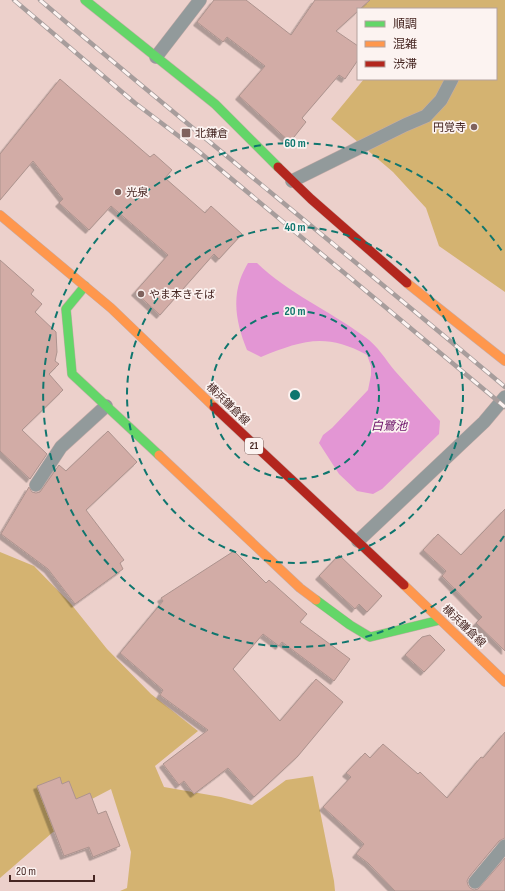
<svg xmlns="http://www.w3.org/2000/svg" width="505" height="891" font-family="'Sofia Sans Condensed','Noto Sans JP',sans-serif">
	<defs>
		<filter id="shadow"><feDropShadow dx="-3.5" dy="3.5" stdDeviation="0" flood-color="#0004"/></filter>
	</defs>
	<rect width="100%" height="100%" fill="#ecd0cb"/>
	<path fill="#d4b371" d="M 352,0 L 505,0 L 505,292 L 439,246 L 426,208 L 393,172 L 331,119 L 364,79 L 496,79 L 496,9 L 358,9 Z
		M 0,552 L 34,566 L 71,604 L 107,649 L 151,694 L 198,731 L 155,766 L 164,787 L 221,797 L 252,805 L 286,780 L 313,776 L 334,881 L 335,891 L 120,891 L 127,888 L 131,852 L 111,789 L 90,800 L 0,878 Z"/>
	<path fill="#e396d4" d="M 248,263 L 257,263 C 288,293 330,311 365,337 C 378,346 385,359 395,371 C 410,388 425,404 440,421 L 439,434 L 382,489 L 373,494 L 357,491 L 339,474 L 319,443 L 323,435 L 332,428 L 368,390 L 371,375 L 371,366 L 367,355 C 325,332 301,341 261,357 L 247,350 C 238,328 232,304 240,280 C 242,274 245,268 248,263 Z"/>
	<path fill="#d2aca6" stroke="#ad938e" filter="url(#shadow)" d="M 214,0 L 246,0 L 291,35 L 315,0 L 370,0 L 360,9 L 358,9 L 358,11 L 336,31 L 358,46 L 358,60 L 345,79 L 339,75 L 302,118 L 306,122 L 290,142 L 239,96 L 265,66 L 227,37 L 223,42 L 197,22 Z
		M 60,79 L 150,157 L 154,154 L 172,170 L 165,178 L 205,213 L 211,206 L 242,234 L 219,259 L 214,254 L 160,315 L 135,292 L 168,255 L 111,206 L 89,230 L 59,203 L 63,199 L 33,161 L 0,200 L 0,154 Z
		M 0,260 L 34,290 L 31,294 L 42,304 L 35,312 L 56,332 L 57,352 L 55,361 L 59,364 L 49,374 L 63,390 L 22,430 L 47,454 L 30,479 L 0,451 Z
		M 108,431 L 137,462 L 86,510 L 124,560 L 120,563 L 123,569 L 75,604 L 48,569 L 1,534 L 29,487 L 32,492 L 36,493 L 40,492 L 59,465 L 66,471 Z
		M 505,509 L 505,651 L 476,623 L 482,617 L 442,576 L 446,571 L 423,550 L 438,534 L 461,555 Z
		M 234,551 L 266,583 L 269,580 L 307,614 L 300,622 L 350,659 L 334,681 L 282,642 L 279,646 L 263,634 L 233,669 L 280,721 L 316,679 L 343,702 L 298,756 L 254,797 L 228,768 L 194,794 L 184,781 L 179,785 L 163,764 L 208,730 L 160,695 L 163,690 L 120,653 L 163,601 L 161,598 Z
		M 339,555 L 382,596 L 367,612 L 359,604 L 355,609 L 319,576 Z
		M 430,635 L 445,650 L 424,672 L 405,655 L 422,637 Z
		M 505,732 L 505,838 L 499,841 L 469,877 L 467,881 L 468,885 L 470,888 L 474,890 L 478,889 L 505,858 L 505,891 L 395,891 L 368,863 L 356,854 L 364,844 L 323,807 L 351,777 L 346,773 L 365,753 L 370,758 L 383,744 L 418,774 L 420,772 L 447,798 L 481,757 L 483,758 Z
		M 60,777 L 62,784 L 69,781 L 76,799 L 90,793 L 98,814 L 106,811 L 120,846 L 93,857 L 89,847 L 64,856 L 37,786 Z"/>
	<g fill="none" stroke-linecap="round" stroke-linejoin="round">
		<defs>
			<path id="lane" d="M 156,57 L 200,0
				M 292,181 L 405,125 L 426,116 L 441,100 L 452,79
				M 36,485 L 61,447 L 106,406
				M 358,541 L 484,422 L 505,397
				M 475,882 L 505,846"/>
			<path id="fast" d="M 85,0 L 215,104 L 278,167
				M 85,286 L 66,309 L 72,374 L 159,455
				M 316,600 L 350,625 L 370,637 L 440,620"/>
			<path id="slow" d="M 0,215 L 111,308 L 214,407
				M 407,283 L 505,361
				M 159,455 L 300,588 L 316,600
				M 404,585 L 505,682"/>
			<path id="jam" d="M 278,167 L 311,199 L 407,283
				M 214,407 L 404,585"/>
		</defs>
		<use href="#lane" stroke="#c5aca8" stroke-width="14"/>
		<use href="#fast" stroke="#c5aca8" stroke-width="10"/>
		<use href="#slow" stroke="#c5aca8" stroke-width="10"/>
		<use href="#jam" stroke="#c5aca8" stroke-width="10"/>
		<use href="#lane" stroke="#929a9b" stroke-width="13"/>
		<use href="#fast" stroke="#63d668" stroke-width="9"/>
		<use href="#slow" stroke="#ff974d" stroke-width="9"/>
		<use href="#jam" stroke="#b3261e" stroke-width="9"/>
		<defs>
			<path id="rail" d="M 14,0 L 135,103 L 197,150 L 505,407
				M 40,0 C 194,131 351,257 505,387"/>
		</defs>
		<use href="#rail" stroke="#a79d9c" stroke-width="4.5"/>
		<use href="#rail" stroke="#fcf3f1" stroke-width="3" stroke-dasharray="9" stroke-linecap="butt"/>
	</g>
	<g fill="none" stroke="#0f766e" stroke-width="2" stroke-dasharray="7 5">
		<circle cx="295" cy="395" r="84"/>
		<circle cx="295" cy="395" r="168"/>
		<path d="M504 536A252 252 0 1 1 504 254"/>
	</g>
	<g fill="#80625d" stroke="#fcf3f1" stroke-width="1.5">
		<circle cx="474" cy="127" r="4"/>
		<rect x="181" y="128" width="10" height="10" rx="2"/>
		<circle cx="118" cy="192" r="4"/>
		<circle cx="141" cy="294" r="4"/>
	</g>
	<g text-anchor="middle" dominant-baseline="central" stroke-width="3.5" stroke-linejoin="round" paint-order="stroke">
		<rect fill="#fcf3f1" stroke="#7d6460" stroke-width="1" x="245" y="438" width="18" height="16" rx="3"/>
		<g font-size="10" font-weight="bold" fill="#462622">
			<text x="254" y="446">21</text>
		</g>
		<g font-size="11" fill="#462622" stroke="#fcf3f1" text-anchor="start">
			<text x="466" y="127" text-anchor="end">円覚寺</text>
			<text x="195" y="133">北鎌倉</text>
			<text x="126" y="192">光泉</text>
			<text x="149" y="294">やま本きそば</text>
		</g>
		<g font-size="11" fill="#462622" stroke="#fcf3f1">
			<text transform="translate(228 404) rotate(44)">横浜鎌倉線</text>
			<text transform="translate(464 626) rotate(44)">横浜鎌倉線</text>
		</g>
		<g font-size="12" font-style="italic" fill="#6a0f67" stroke="#fcf3f1">
			<text x="389" y="426">白鷺池</text>
		</g>
	</g>
	<circle cx="295" cy="395" r="6" fill="#0f766e" stroke="#fcf3f1" stroke-width="2"/>
	<g font-size="12" text-anchor="middle" font-weight="bold" fill="#0f766e" stroke="#fcf3f1" stroke-width="3.5" stroke-linejoin="round" paint-order="stroke">
		<text x="295" y="147">60 m</text>
		<text x="295" y="231">40 m</text>
		<text x="295" y="315">20 m</text>
	</g>
	<rect x="357" y="8" width="140" height="72" fill="#fcf3f1" stroke="#b3a19e"/>
	<rect x="365" y="21" width="20" height="6" fill="#63d668" stroke="#b3a19e"/>
	<text x="393" y="28" font-size="12" fill="#462622">順調</text>
	<rect x="365" y="41" width="20" height="6" fill="#ff974d" stroke="#b3a19e"/>
	<text x="393" y="48" font-size="12" fill="#462622">混雑</text>
	<rect x="365" y="61" width="20" height="6" fill="#b3261e" stroke="#b3a19e"/>
	<text x="393" y="68" font-size="12" fill="#462622">渋滞</text>
	<path d="M10 875v6h84v-6" fill="none" stroke="#462622" stroke-width="2"/>
	<text x="16" y="875" font-size="12" fill="#462622" stroke="#fcf3f1" stroke-width="3" paint-order="stroke">20 m</text>
</svg>
